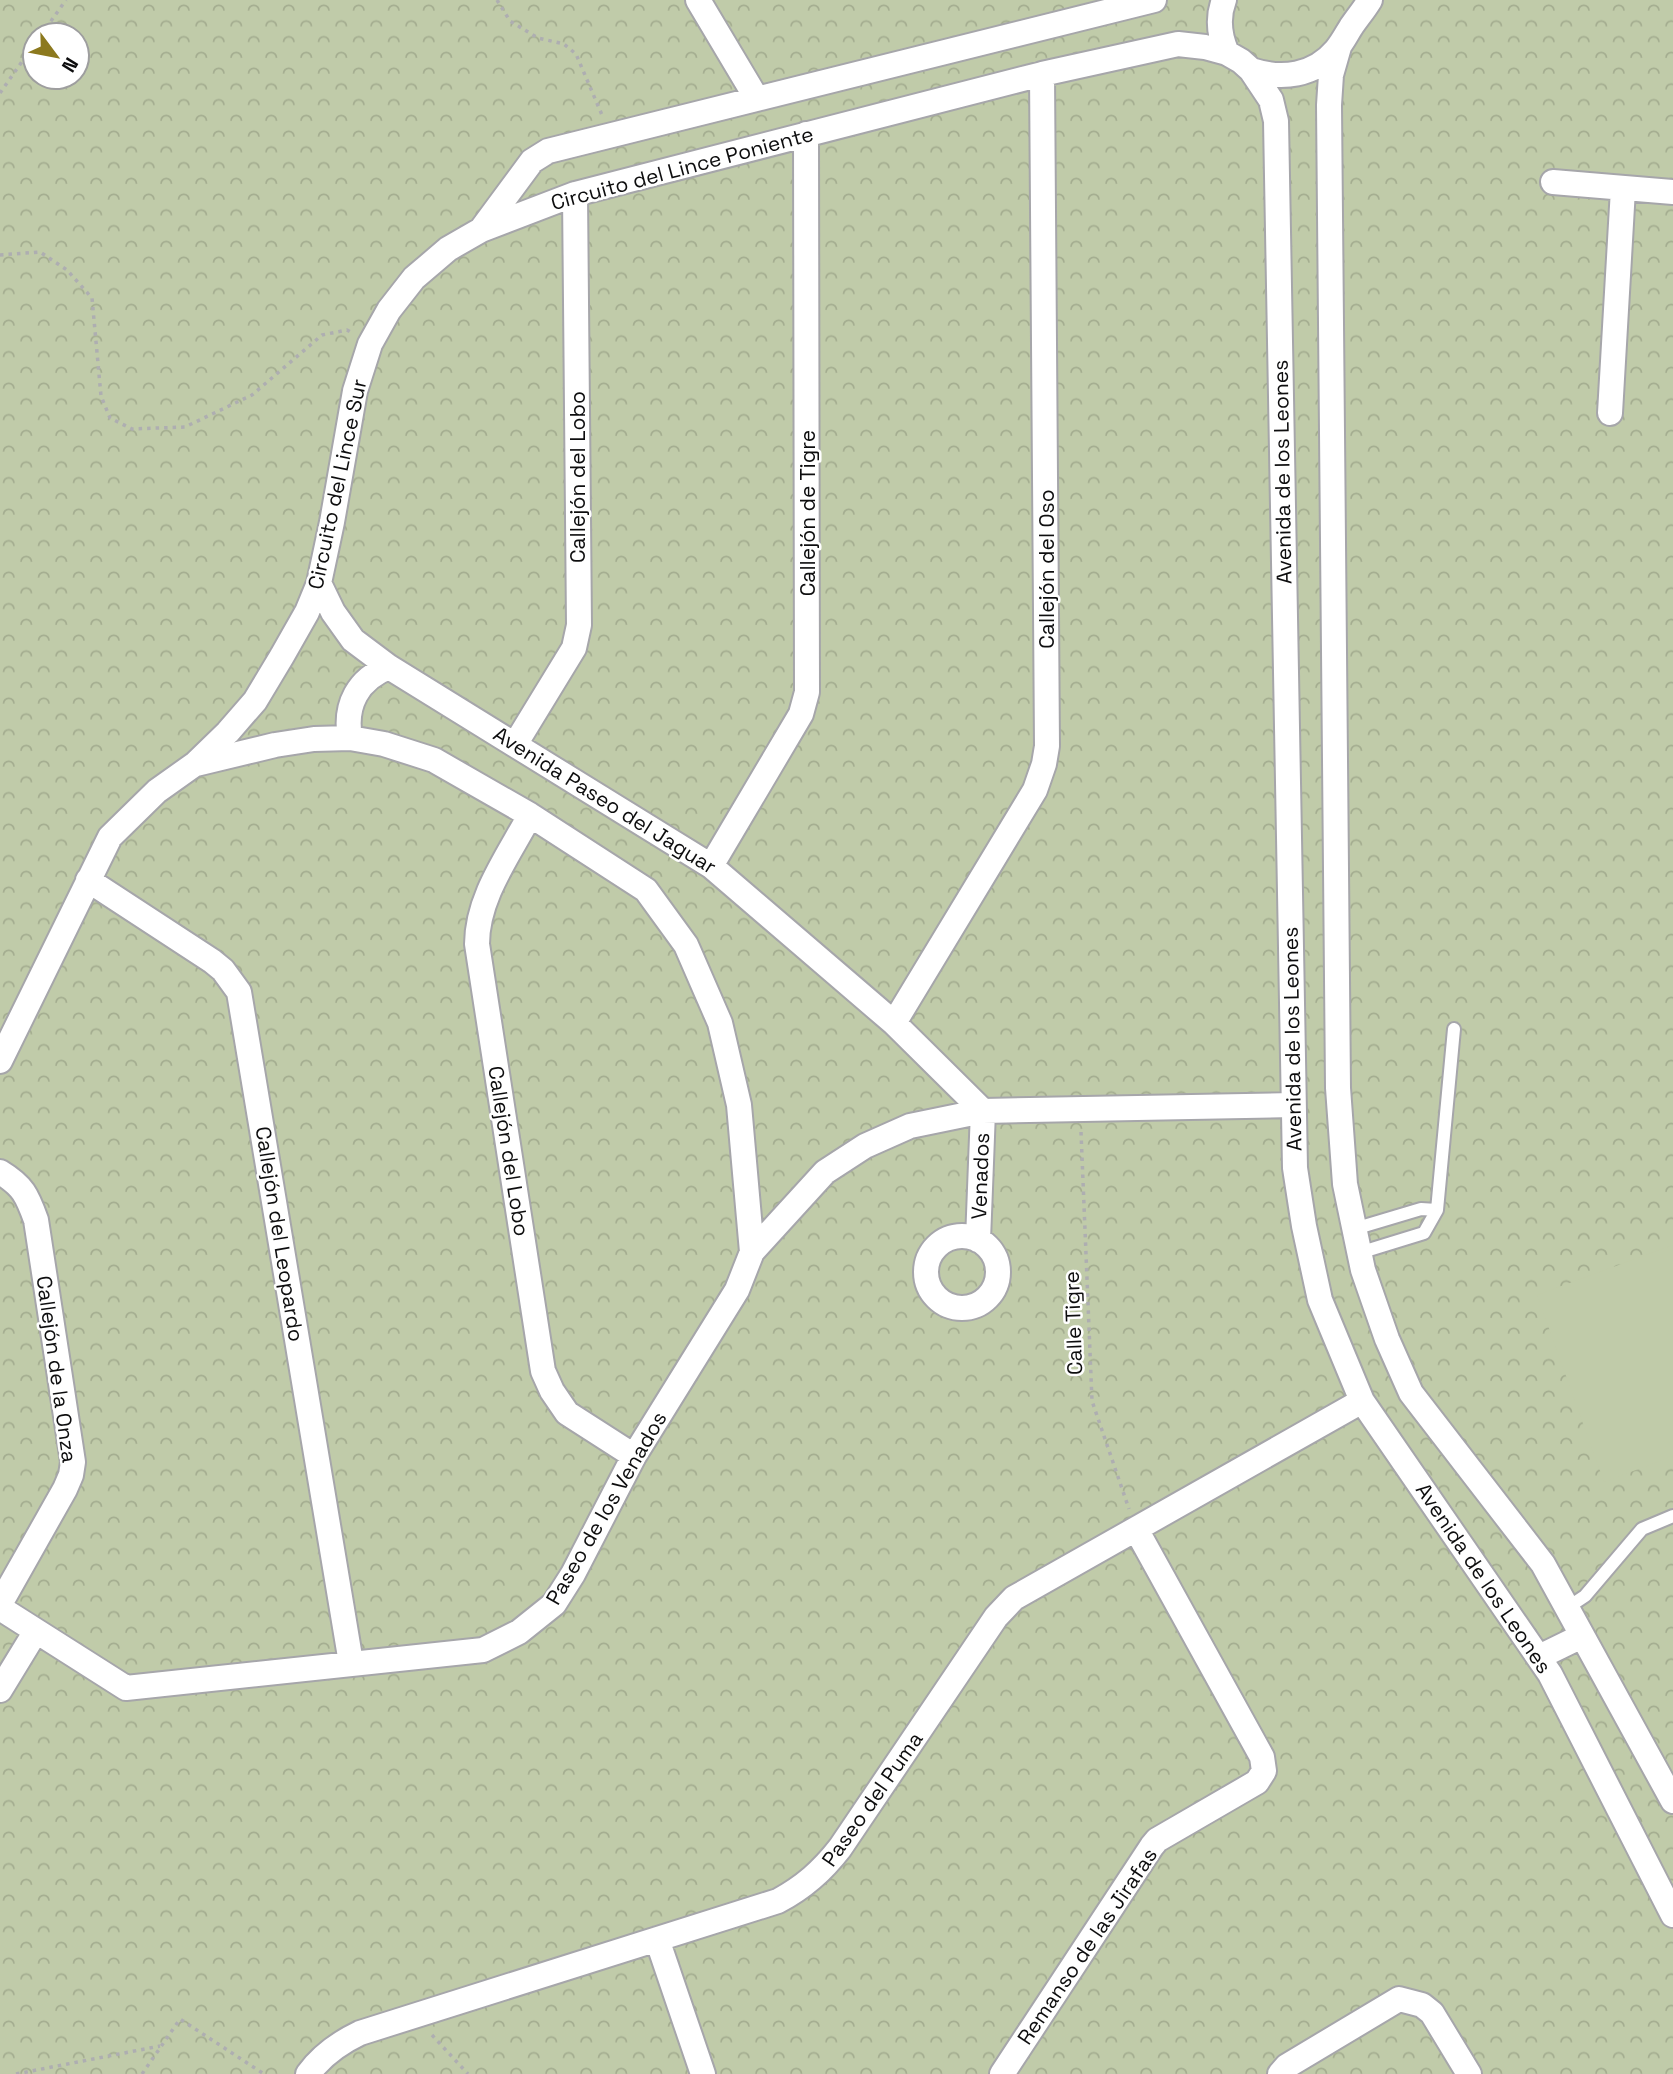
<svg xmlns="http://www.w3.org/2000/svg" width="1673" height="2074" font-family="'Space Grotesk',sans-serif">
	<defs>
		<pattern id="forest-crowns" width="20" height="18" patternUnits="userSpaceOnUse" patternTransform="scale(1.75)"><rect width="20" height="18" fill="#c0cba9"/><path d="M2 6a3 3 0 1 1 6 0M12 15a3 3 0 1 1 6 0" fill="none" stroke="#a4ad90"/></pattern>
	</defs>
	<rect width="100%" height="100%" fill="#f7f7fb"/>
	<path fill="url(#forest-crowns)" fill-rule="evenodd" d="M 0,0 L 1673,0 L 1673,2074 L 0,2074 ZM 35,35 L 77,35 L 77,77 L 35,77 Z"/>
	<path fill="#c0cba9" d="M 1673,1245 L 1673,1456 L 1604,1482 L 1537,1295 Z"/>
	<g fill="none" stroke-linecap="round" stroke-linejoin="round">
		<defs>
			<path id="lane" d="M 1354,1229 L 1421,1209 L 1437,1210
				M 1359,1253 L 1424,1233 L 1437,1210 L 1454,1029
				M 1567,1608 L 1585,1596 L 1642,1529 L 1673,1516"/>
			<path id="street" d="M 698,0 L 757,99
				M 1224,0 C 1217,18 1219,35 1227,53
				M 1339,47 L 1331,75 L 1329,105 L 1338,1088 L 1345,1184 L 1363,1270 L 1387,1339 L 1411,1393 L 1543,1564 L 1673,1801
				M 1251,70 C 1282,80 1314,76 1336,50 C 1342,43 1346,35 1351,27 C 1357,18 1364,10 1370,0
				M 1553,182 L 1673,192
				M 481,230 L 532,161 L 548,151 L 1154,0
				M 1610,413 L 1623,189
				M 319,583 L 333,612 L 353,640 L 389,667 L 711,866 L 894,1023 L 983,1111
				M 350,738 C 344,705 358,679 389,667
				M 516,743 L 574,648 L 579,625 L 575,194
				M 196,764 L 275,745 L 314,739 L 350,738 L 384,744 L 434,760 L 530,815 L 646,890 L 686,945 L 720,1023 L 739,1105 L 752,1252
				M 530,815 C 509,855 477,897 477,944 L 543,1371 L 552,1391 L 567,1413 L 634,1456
				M 711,866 L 801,714 L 807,692 L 806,134
				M 88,880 L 212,961 L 223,970 L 239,992 L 351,1663
				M 894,1023 L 1035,790 L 1044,764 L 1047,746 L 1042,74
				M 0,1061 L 110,837 L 157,791 L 195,764 L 228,732 L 255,701 L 282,656 L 307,612 L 319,583 L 332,522 L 355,391 L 370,344 L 389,310 L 414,278 L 448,249 L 481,230 L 575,194 L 1042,74 L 1178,44 L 1205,47 L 1227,53 L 1241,61 L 1251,70 L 1271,100 L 1276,121 L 1295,1168 L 1304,1226 L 1320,1300 L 1362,1401 L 1550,1674 L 1673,1915
				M 0,1172 C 23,1186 27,1195 36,1220 L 73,1462 L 71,1475 L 65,1489 L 0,1604
				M926 1272a36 36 0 1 1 72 0a36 36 0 1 1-72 0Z
				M 978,1240 L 983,1111
				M 0,1608 L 126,1688 L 483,1650 L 519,1632 L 554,1604 L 573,1574 L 634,1456 L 737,1290 L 752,1252 L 825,1172 L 865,1146 L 910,1126 L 983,1111 L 1293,1105
				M 1539,1657 L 1582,1636
				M 0,1690 L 36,1631
				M 657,1939 L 703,2074
				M 308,2074 C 322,2055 339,2043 360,2033 L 778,1901 C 804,1887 822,1871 840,1848 L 996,1617 L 1014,1598 L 1362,1401
				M 1002,2074 L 1152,1846 L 1157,1840 L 1257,1782 L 1264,1771 L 1262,1757 L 1136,1529
				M 1280,2074 L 1287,2066 L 1399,1999 L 1422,2005 L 1432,2013 L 1469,2074"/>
		</defs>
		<use href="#lane" stroke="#a6a6aa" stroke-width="16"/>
		<use href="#street" stroke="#a6a6aa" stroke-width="28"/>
		<path stroke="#aeaeb1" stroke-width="3.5" stroke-dasharray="3.5 5" stroke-linecap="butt" d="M 497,0 L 510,21 L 538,38 L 564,44 L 576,54 L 602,115
			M 41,35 L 66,0
			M 0,93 L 35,43
			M 0,255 L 40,252 L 67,270 L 92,298 L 101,396 L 110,418 L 132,429 L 185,427 L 252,395 L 322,335 L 347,330 L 352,333
			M 1081,1132 L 1092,1401 L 1129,1509
			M 432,2035 L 468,2074
			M 16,2074 L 160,2046
			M 142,2074 L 180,2019 L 264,2074"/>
		<use href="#lane" stroke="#fff" stroke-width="12"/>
		<use href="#street" stroke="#fff" stroke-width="24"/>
	</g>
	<g text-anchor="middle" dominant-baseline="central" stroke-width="5" stroke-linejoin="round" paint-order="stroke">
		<g font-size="21" fill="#0d0d0e" stroke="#fff">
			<text transform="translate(682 168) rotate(-15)">Circuito del Lince Poniente</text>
			<text transform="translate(1282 472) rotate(-91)">Avenida de los Leones</text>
			<text transform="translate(577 477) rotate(-90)">Callejón del Lobo</text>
			<text transform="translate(337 484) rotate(-78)">Circuito del Lince Sur</text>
			<text transform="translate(807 513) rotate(-90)">Callejón de Tigre</text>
			<text transform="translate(1046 569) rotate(-90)">Callejón del Oso</text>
			<text transform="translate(605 800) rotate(32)">Avenida Paseo del Jaguar</text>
			<text transform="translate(1292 1039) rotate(-91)">Avenida de los Leones</text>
			<text transform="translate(509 1151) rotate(81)">Callejón del Lobo</text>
			<text transform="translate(980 1176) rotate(-88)">Venados</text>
			<text transform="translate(280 1234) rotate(81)">Callejón del Leopardo</text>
			<text transform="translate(1073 1323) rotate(-92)">Calle Tigre</text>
			<text transform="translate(57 1369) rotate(82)">Callejón de la Onza</text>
			<text transform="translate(606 1508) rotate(-60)">Paseo de los Venados</text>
			<text transform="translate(1484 1578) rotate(56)">Avenida de los Leones</text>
			<text transform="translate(872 1799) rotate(-55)">Paseo del Puma</text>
			<text transform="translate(1087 1946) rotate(-56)">Remanso de las Jirafas</text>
		</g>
	</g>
	<g transform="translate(56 56) rotate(122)"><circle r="33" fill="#ffffff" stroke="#9e9e9f" stroke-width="2"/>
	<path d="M0-5L12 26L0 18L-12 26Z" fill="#8c791e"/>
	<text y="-10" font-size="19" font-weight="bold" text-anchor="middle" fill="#0d0d0e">N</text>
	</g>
</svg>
